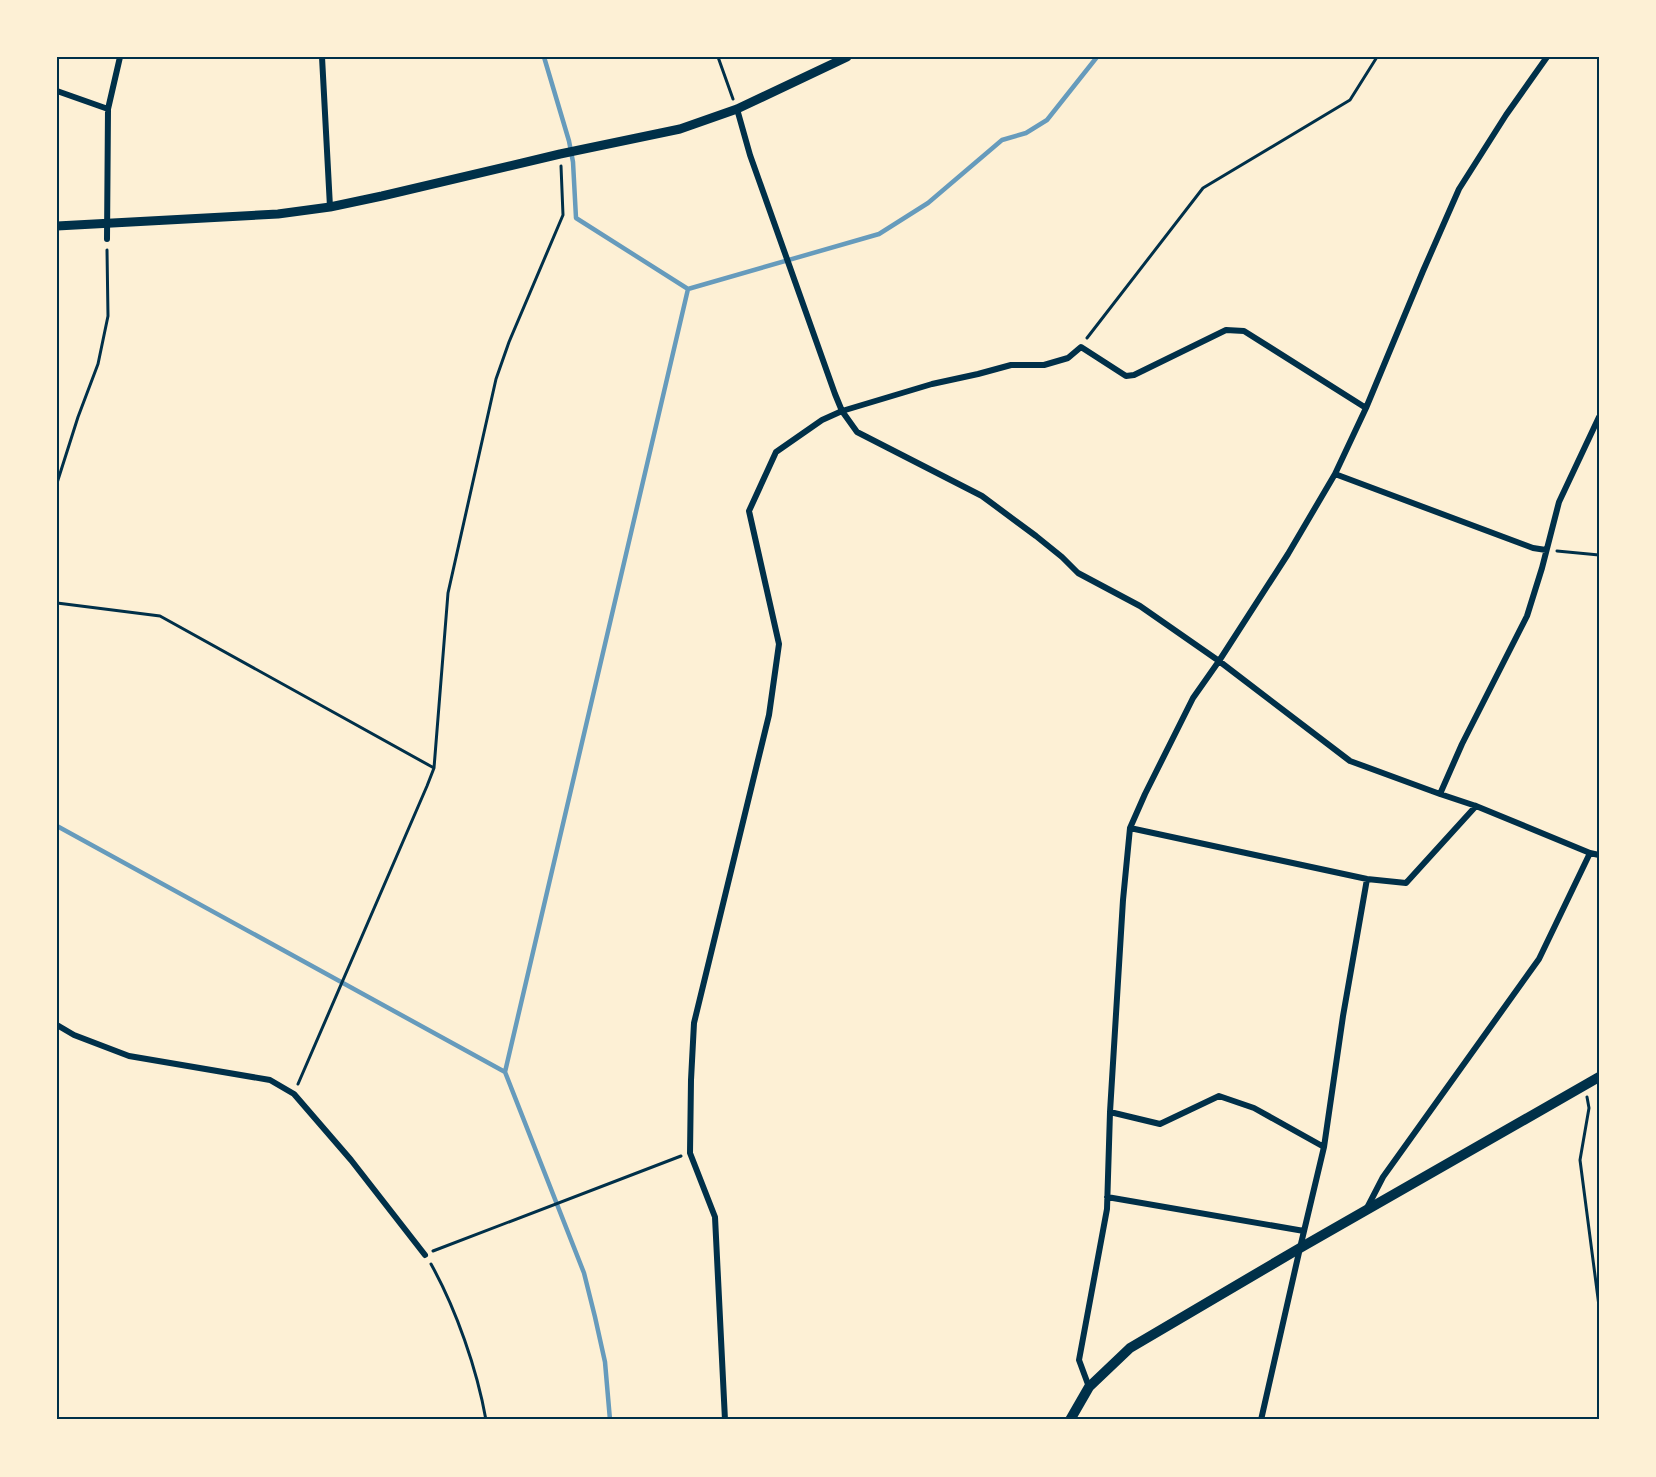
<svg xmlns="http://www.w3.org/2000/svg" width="1656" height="1477" font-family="Inter,sans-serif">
	<rect width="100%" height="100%" fill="#fdf0d5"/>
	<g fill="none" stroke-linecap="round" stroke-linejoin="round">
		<path stroke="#669bbc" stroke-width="4.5" d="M 544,57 L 569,141 L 573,162 L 576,218 L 688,289
			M 57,826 L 505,1072 L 584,1273 L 595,1317 L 605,1362 L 610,1420
			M 505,1072 L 688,289 L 879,234 L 928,203 L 1002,140 L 1026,133 L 1047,120 L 1097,57"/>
		<path stroke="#003049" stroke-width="3" d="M 718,57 L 733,99
			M 1087,338 L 1203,188 L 1350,100 L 1377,57
			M 57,483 L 78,417 L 98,364 L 108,316 L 107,250
			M 1557,551 L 1599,555
			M 57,603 L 160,616 L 434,768
			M 298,1084 L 427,786 L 434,768 L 448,593 L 496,379 L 509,342 L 563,215 L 561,166
			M 1587,1097 L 1589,1108 L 1580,1160 L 1599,1306
			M 433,1251 L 681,1156
			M 431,1264 C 456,1309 477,1369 486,1420"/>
		<path stroke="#003049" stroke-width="6" d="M 322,57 L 330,207
			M 57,91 L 108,109
			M 737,109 L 750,155 L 835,394 L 842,411 L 857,432 L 982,496 L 1036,536 L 1062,557 L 1078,573 L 1140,606 L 1219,661 L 1350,761 L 1440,794 L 1476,806 L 1590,853 L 1599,855
			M 107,239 L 108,109 L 120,57
			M 1335,474 L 1533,548 L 1546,550
			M 1440,794 L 1462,744 L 1527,616 L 1542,568 L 1559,502 L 1599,417
			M 1130,828 L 1367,879 L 1406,883 L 1476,806
			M 57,1025 L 74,1035 L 129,1056 L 270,1080 L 294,1094 L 351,1160 L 425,1255
			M 1110,1112 L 1160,1124 L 1219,1096 L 1254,1108 L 1324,1147
			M 1107,1197 L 1304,1231
			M 1367,1208 L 1383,1177 L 1539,959 L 1590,853
			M 1089,1387 L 1079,1360 L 1107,1209 L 1110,1112 L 1123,900 L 1130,828 L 1145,794 L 1193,698 L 1219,661 L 1288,554 L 1335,474 L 1366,408 L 1423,271 L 1459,189 L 1506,115 L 1547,57
			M 725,1420 L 715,1217 L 690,1153 L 691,1080 L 694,1023 L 769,715 L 779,644 L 749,511 L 776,452 L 822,420 L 842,411 L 932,384 L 978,374 L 1011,365 L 1044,365 L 1068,358 L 1081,347 L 1126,376 L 1134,375 L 1226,330 L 1244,331 L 1366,408
			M 1261,1420 L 1300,1248 L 1324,1147 L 1343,1016 L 1367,879"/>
		<path stroke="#003049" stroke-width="9" d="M 57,226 L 278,214 L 330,207 L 382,196 L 560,154 L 680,129 L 737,109 L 847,57"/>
		<path stroke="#003049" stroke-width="10" d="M 1070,1420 L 1089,1387 L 1130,1348 L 1300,1248 L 1599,1077"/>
	</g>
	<rect width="1656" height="1477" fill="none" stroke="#fdf0d5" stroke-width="117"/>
	<rect x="58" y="58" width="1540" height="1360" fill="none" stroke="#003049" stroke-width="2"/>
</svg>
